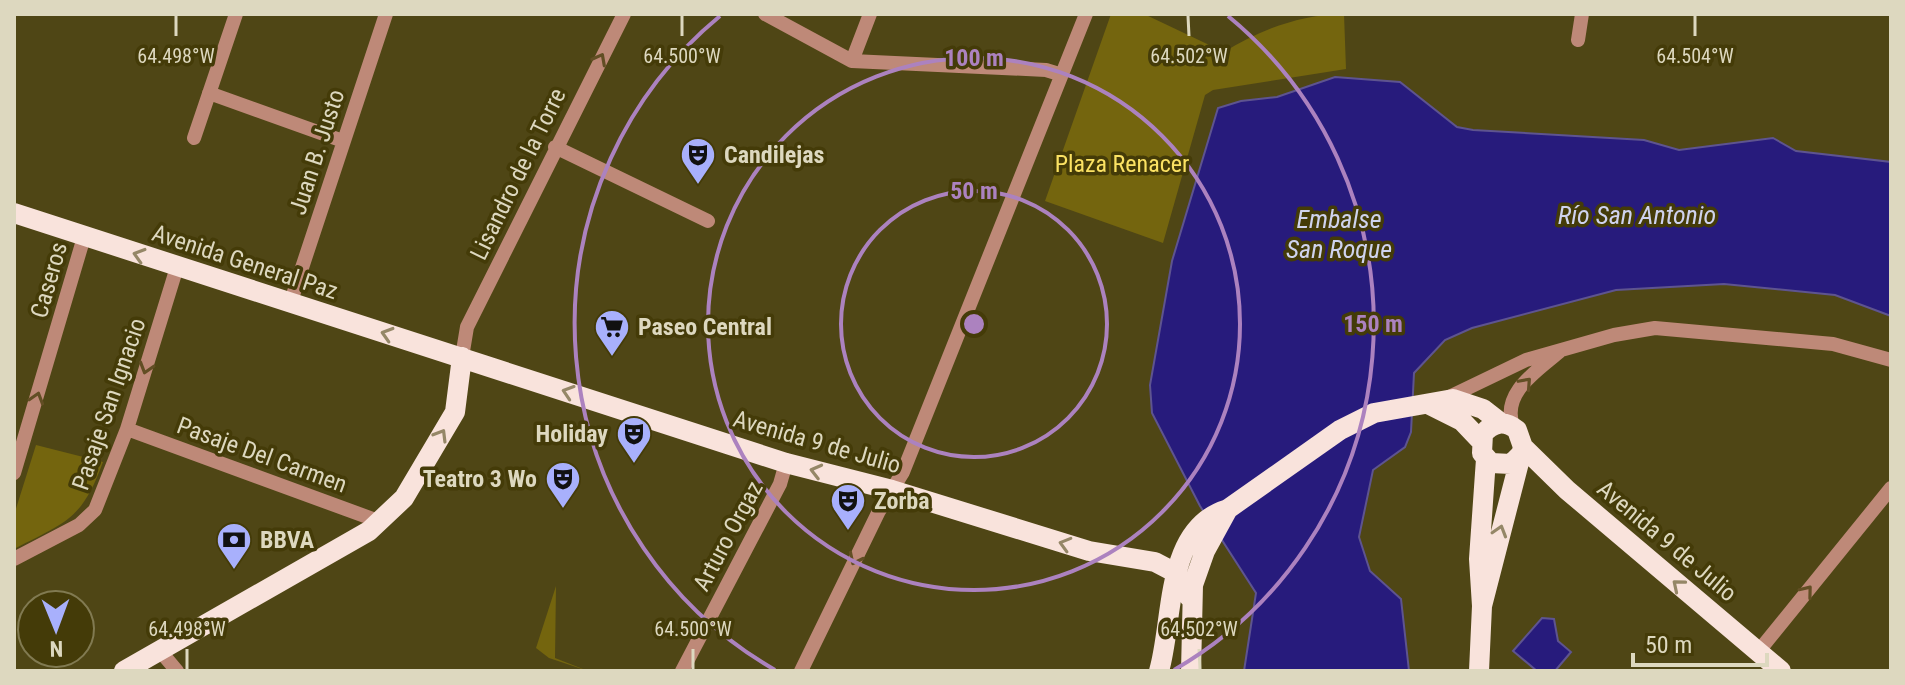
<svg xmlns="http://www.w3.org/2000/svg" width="1905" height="685" font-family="'Roboto Condensed',sans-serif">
	<rect width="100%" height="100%" fill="#4f4615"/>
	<path fill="#74650e" d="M 1111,14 L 1144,14 L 1224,52 C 1259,30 1302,14 1344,14 L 1346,69 L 1213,90 L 1205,95 L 1163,243 L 1045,201 Z
		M 36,445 L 103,462 C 82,520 66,522 14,549 L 14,515 Z
		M 556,586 L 555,658 L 588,671 L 549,658 L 536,648 Z"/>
	<path fill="#271b7c" stroke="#5e5490" stroke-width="2" d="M 1335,77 L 1400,82 L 1457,127 L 1473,130 L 1644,140 L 1679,150 L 1773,138 L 1796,151 L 1891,162 L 1891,316 L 1835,295 L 1724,284 L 1616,290 L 1472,328 L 1445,340 L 1414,373 L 1411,432 L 1405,447 L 1373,470 L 1359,537 L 1370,571 L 1401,599 L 1409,671 L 1244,671 L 1256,593 L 1200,506 L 1152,413 L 1150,385 L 1172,261 L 1218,108 L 1241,101 L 1277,97 Z
		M 1542,618 L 1554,619 L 1558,641 L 1571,652 L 1555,671 L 1537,671 L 1513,651 Z"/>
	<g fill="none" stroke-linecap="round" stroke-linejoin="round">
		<path stroke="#be8978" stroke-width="14" d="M 765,14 L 852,61 L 1046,70 L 1059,74
			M 1578,40 L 1582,14
			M 852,61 L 870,14
			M 209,93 L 343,141
			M 194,138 L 236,14
			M 555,147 L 708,221
			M 290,304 L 386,14
			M 462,357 L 467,327 L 624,14
			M 1447,398 L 1526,360 L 1614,335 L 1655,328 L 1833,344 L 1891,360
			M 1513,426 C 1501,393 1537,371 1559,352
			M 127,429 L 381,522
			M 14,473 L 84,237
			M 14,559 L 79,525 L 95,510 L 127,429 L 177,267
			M 161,652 L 177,671
			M 1758,652 L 1891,488
			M 682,671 L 780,484 L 786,463
			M 801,671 L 879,511 L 903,472 L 1086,14"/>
		<path stroke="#f9e3dc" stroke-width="20" d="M 14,213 L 786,463 L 892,490 L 1089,551 L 1155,562 L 1176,573 L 1190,598
			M 1428,404 L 1462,421 L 1481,441
			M 1523,447 L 1567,490 L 1781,671
			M 1482,606 L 1523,447 L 1517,430 C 1505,420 1493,422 1483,434 L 1482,453 L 1491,463 L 1511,464 L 1521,454
			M 124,671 L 369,531 L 404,498 L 455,412 L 462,357
			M 1159,671 C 1174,620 1164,528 1228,509 L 1340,430 L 1374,413 L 1453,399 L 1483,409 L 1501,423
			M 1191,671 L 1193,585 L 1205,551 L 1228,509
			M 1479,671 L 1482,606 L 1479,559 L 1486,459"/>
	</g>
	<defs><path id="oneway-chevron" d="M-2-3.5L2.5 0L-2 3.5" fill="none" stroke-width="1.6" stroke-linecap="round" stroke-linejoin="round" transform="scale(2)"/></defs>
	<g stroke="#624e24">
		<use href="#oneway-chevron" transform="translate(600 59) rotate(-62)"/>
		<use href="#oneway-chevron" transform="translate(146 368) rotate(107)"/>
		<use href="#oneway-chevron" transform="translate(1526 383) rotate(-48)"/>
		<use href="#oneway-chevron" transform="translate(37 398) rotate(-73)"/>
		<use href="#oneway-chevron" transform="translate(855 559) rotate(116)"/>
		<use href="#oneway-chevron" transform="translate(1807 591) rotate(-51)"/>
	</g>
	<g stroke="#958767">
		<use href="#oneway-chevron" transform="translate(139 255) rotate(-163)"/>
		<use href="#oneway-chevron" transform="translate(387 334) rotate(-163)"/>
		<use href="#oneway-chevron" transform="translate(568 392) rotate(-162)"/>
		<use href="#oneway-chevron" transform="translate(441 435) rotate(-59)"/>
		<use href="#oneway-chevron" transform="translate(816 471) rotate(-166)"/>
		<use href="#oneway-chevron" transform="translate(1500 531) rotate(-73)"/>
		<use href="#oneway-chevron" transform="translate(1065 544) rotate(-164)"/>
		<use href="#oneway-chevron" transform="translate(1678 585) rotate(-140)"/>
	</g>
	<path fill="none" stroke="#ddd8bf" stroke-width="3" d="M 176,16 L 176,36M 682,16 L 682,36M 1188,16 L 1189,36M 1695,16 L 1695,36M 187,649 L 187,669M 693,649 L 693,669M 1199,649 L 1200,669"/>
	<g fill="none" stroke="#ac82bf" stroke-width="4">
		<circle cx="974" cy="324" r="133"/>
		<circle cx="974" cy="324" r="266"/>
		<path d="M775 670A399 399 0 0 1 720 16M1228 16A399 399 0 0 1 1174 670"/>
	</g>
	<defs>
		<symbol id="theatre-pin" viewBox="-11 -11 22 30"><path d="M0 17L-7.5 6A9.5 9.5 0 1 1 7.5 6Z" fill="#a8b0fc" stroke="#443b08"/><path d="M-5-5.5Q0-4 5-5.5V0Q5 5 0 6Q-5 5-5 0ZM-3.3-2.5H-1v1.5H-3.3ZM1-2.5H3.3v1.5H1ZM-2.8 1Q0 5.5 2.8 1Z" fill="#111"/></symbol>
		<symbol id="supermarket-pin" viewBox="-11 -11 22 30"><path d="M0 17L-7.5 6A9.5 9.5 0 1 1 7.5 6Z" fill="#a8b0fc" stroke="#443b08"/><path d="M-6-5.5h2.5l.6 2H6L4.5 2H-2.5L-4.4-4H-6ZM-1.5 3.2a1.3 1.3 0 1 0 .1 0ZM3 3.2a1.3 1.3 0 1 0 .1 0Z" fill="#111"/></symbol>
		<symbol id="bank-pin" viewBox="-11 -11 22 30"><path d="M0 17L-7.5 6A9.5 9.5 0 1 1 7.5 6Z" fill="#a8b0fc" stroke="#443b08"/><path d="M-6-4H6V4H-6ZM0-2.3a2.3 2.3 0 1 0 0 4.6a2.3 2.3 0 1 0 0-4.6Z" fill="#111"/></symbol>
	</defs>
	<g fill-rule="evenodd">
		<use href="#theatre-pin" x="678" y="135" width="40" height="54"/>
		<use href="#supermarket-pin" x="592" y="307" width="40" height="54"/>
		<use href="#theatre-pin" x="614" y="414" width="40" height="54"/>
		<use href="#theatre-pin" x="543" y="459" width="40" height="54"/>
		<use href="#theatre-pin" x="828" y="481" width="40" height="54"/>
		<use href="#bank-pin" x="214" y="520" width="40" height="54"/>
	</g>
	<g text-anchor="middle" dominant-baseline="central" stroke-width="7" stroke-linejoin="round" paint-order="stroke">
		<g font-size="24" fill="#ddd8bf" stroke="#443b08">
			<text transform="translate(317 152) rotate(-72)">Juan B. Justo</text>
			<text transform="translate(518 174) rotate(-64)">Lisandro de la Torre</text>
			<text transform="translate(245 262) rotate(18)">Avenida General Paz</text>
			<text transform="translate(49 280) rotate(-74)">Caseros</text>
			<text transform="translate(109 404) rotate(-71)">Pasaje San Ignacio</text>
			<text transform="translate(817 442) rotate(16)">Avenida 9 de Julio</text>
			<text transform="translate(262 455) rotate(20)">Pasaje Del Carmen</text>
			<text transform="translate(728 536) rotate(-62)">Arturo Orgaz</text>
			<text transform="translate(1667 541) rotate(40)">Avenida 9 de Julio</text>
		</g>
		<g font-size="24" font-weight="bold" fill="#ddd8bf" stroke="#443b08" text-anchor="start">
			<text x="724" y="155">Candilejas</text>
			<text x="638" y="327">Paseo Central</text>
			<text x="608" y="434" text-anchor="end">Holiday</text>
			<text x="537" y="479" text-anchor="end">Teatro 3 Wo</text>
			<text x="874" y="501">Zorba</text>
			<text x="260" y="540">BBVA</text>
		</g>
		<g font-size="24" fill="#fbe263" stroke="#443b08">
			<text x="1122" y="164">Plaza Renacer</text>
		</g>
		<g font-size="26" font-style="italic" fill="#cfd3ee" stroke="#443b08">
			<text x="1637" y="215">Río San Antonio</text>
			<text x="1339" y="219">Embalse<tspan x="1339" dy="30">San Roque</tspan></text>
		</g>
	</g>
	<g font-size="20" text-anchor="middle" fill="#ddd8bf" stroke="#443b08" stroke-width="7" stroke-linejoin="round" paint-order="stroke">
		<text x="176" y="63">64.498°W</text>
		<text x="682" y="63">64.500°W</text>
		<text x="1189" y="63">64.502°W</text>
		<text x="1695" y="63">64.504°W</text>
		<text x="187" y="636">64.498°W</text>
		<text x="693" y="636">64.500°W</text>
		<text x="1199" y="636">64.502°W</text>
	</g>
	<circle cx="974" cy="324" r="12" fill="#ac82bf" stroke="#443b08" stroke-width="4"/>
	<g font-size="24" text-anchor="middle" font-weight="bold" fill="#ac82bf" stroke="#443b08" stroke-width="7" stroke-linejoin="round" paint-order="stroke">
		<text x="974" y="66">100 m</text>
		<text x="974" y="199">50 m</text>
		<text x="1373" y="332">150 m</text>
	</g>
	<rect width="1905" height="685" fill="none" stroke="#ddd8bf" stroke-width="32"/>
	<g transform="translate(56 629) rotate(179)"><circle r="38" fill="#443b08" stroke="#817a51" stroke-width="2"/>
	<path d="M0-6L14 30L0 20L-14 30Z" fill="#a8b0fc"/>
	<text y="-12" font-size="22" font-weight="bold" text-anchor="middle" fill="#ddd8bf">N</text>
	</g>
	<path d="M1633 653v12h134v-12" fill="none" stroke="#ddd8bf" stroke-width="4"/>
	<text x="1645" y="653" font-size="24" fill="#ddd8bf" stroke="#443b08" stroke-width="6" paint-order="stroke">50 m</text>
</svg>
